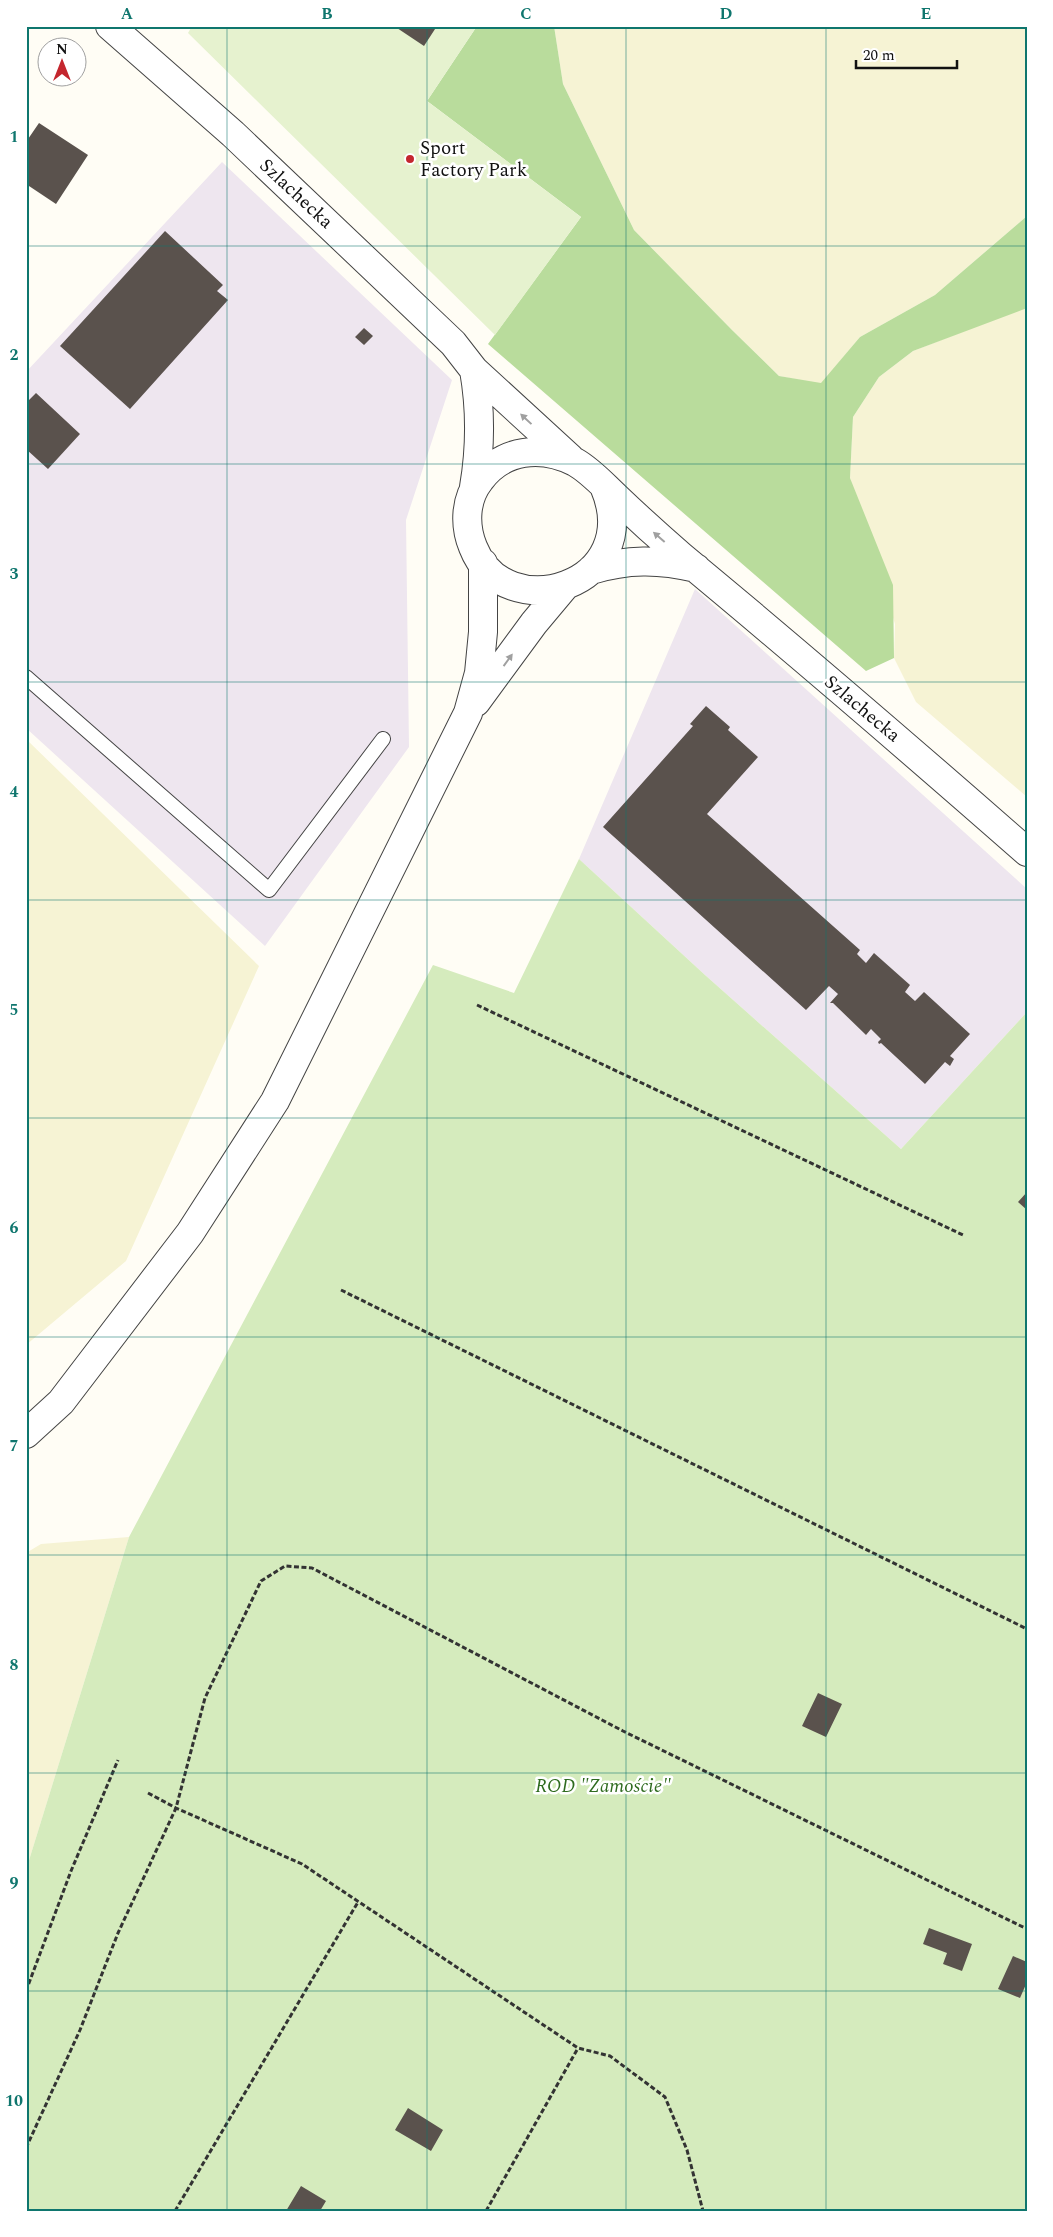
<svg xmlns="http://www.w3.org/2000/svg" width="1053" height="2237" font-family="Spectral,serif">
	<rect width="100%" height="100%" fill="#fffdf5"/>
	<path fill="#eee6ef" d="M 222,162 L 452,380 L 406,520 L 409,747 L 265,946 L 26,728 L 26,372 Z
		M 695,589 L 1027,889 L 1027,1012 L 901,1149 L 705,975 L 579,859 Z"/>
	<path fill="#f6f3d4" d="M 554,26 L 1027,26 L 1027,216 L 935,295 L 860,337 L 821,384 L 779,376 L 732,330 L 634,230 L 563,84 Z
		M 1023,308 L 1027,308 L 1027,797 L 916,702 L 894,658 L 895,624 L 850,478 L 853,417 L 879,377 L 913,351 Z
		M 26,739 L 259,966 L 126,1261 L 26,1345 Z
		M 129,1537 L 26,1870 L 26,1553 L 41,1544 Z"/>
	<path fill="#d5ebbd" d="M 579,859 L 705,975 L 901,1149 L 1027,1012 L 1027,2211 L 26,2211 L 26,1870 L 129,1537 L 433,965 L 514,993 Z"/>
	<path fill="#b9dc9c" d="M 477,26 L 554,26 L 563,84 L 634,230 L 732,330 L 779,376 L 821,383 L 860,337 L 935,295 L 1027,216 L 1027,308 L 913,351 L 879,377 L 853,417 L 850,478 L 893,585 L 894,658 L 866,671 L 488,344 L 581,217 L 427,101 Z"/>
	<path fill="#e6f2cf" d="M 192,26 L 477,26 L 427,101 L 581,217 L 495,335 L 188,33 Z"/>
	<path fill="#5a524d" d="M 394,26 L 437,26 L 424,46 Z
		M 39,123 L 88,155 L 56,204 L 26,184 L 26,142 Z
		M 165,231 L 223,285 L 217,291 L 228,300 L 130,409 L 60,346 Z
		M 364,328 L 373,336 L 364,345 L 355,337 Z
		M 36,393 L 80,434 L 48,469 L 26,449 L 26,403 Z
		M 706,706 L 730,727 L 728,730 L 758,757 L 707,814 L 860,950 L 857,954 L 866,963 L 874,953 L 910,985 L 905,992 L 915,1001 L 924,992 L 970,1034 L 950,1056 L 954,1059 L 950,1066 L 945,1062 L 925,1084 L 881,1043 L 879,1044 L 878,1042 L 881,1039 L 871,1029 L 866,1035 L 833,1003 L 830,1003 L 838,994 L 829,986 L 806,1010 L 603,827 L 693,726 L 690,724 Z
		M 1027,1192 L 1027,1210 L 1018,1202 Z
		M 818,1693 L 842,1704 L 826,1737 L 802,1726 Z
		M 929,1928 L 972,1944 L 962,1971 L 943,1964 L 947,1953 L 923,1944 Z
		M 1013,1956 L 1027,1962 L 1027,1982 L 1020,1998 L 998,1989 Z
		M 408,2108 L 443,2130 L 431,2151 L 395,2130 Z
		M 301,2186 L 326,2201 L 320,2211 L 286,2211 Z"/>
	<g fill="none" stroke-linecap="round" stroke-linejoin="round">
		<defs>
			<path id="service" d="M 26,677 L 269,890 L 383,739"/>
			<path id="tertiary" d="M 110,26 L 233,134 L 453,343 L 474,370 L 570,458
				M 474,370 C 481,410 481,446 474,487
				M 604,486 C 647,586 505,629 473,547 C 464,525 465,499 480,480 C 503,449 541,445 575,462 C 591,471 604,486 617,498 C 638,518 659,537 681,556 C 798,653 913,752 1027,852
				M 591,570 C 627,559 659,559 696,568
				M 476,702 L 534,623 L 565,586
				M 26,1434 L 61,1402 L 190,1233 L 275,1101 L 468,713 L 479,673 L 483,632 L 483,563"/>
		</defs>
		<use href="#service" stroke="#444" stroke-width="16"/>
		<use href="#tertiary" stroke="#444" stroke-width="30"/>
		<path stroke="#333" stroke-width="3" stroke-dasharray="5 2.5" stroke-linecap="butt" d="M 477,1005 L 963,1235
			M 341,1290 L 1027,1629
			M 148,1793 L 176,1808 L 302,1864 L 578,2048 L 610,2056 L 665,2097 L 687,2150 L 703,2211
			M 26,1991 L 71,1871 L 118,1760
			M 26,2148 L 80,2030 L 118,1933 L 176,1808 L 205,1698 L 261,1581 L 285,1566 L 312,1568 L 623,1731 L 1027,1929
			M 175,2211 L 358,1902
			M 486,2211 L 578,2048"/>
		<use href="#service" stroke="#fff" stroke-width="14"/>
		<use href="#tertiary" stroke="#fff" stroke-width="28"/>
	</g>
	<defs><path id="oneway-solid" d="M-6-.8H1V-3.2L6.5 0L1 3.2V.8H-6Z" transform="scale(1.25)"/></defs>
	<g fill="#a0a0a0">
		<use href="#oneway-solid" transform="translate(526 419) rotate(-137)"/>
		<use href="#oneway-solid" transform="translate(659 537) rotate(-139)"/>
		<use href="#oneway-solid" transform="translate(508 660) rotate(-54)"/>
	</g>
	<path fill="none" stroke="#0f766e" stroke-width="1" stroke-opacity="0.55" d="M 227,26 L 227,2211M 427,26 L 427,2211M 626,26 L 626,2211M 826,26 L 826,2211M 26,246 L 1027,246M 26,464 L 1027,464M 26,682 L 1027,682M 26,900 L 1027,900M 26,1118 L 1027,1118M 26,1337 L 1027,1337M 26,1555 L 1027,1555M 26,1773 L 1027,1773M 26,1991 L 1027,1991"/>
	<circle fill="#c4262e" stroke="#fff" stroke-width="2" cx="410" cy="159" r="5"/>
	<g text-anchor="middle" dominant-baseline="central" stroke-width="5" stroke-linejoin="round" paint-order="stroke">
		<g font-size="19" fill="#111" stroke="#fff" text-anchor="start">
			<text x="420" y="148">Sport<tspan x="420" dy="22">Factory Park</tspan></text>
		</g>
		<g font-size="19" fill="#111" stroke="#fff">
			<text transform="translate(296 194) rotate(43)">Szlachecka</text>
			<text transform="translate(862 709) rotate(40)">Szlachecka</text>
		</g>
		<g font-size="19" font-style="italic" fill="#2f6b1f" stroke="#fff">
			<text x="603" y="1786">ROD "Zamoście"</text>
		</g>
	</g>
	<rect width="1053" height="2237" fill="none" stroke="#ffffff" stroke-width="55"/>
	<g transform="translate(62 62)"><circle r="24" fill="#ffffff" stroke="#a0a0a0"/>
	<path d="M0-4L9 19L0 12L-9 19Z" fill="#c4262e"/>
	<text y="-8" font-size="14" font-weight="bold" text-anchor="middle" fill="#111111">N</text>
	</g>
	<path d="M856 60v8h101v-8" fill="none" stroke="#111111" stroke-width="2.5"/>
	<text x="863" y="60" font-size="15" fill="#111111" stroke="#ffffff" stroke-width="4" paint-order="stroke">20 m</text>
	<rect x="28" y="28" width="998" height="2182" fill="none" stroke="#0f766e" stroke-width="2"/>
	<g font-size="16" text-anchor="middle" font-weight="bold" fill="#0f766e">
		<text x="127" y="19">A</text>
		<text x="327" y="19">B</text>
		<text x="526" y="19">C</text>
		<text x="726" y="19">D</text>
		<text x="926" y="19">E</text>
		<text x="14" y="142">1</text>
		<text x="14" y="360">2</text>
		<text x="14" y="579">3</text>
		<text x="14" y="797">4</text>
		<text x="14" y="1015">5</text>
		<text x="14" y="1233">6</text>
		<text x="14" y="1451">7</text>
		<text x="14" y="1670">8</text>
		<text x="14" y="1888">9</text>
		<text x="14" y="2106">10</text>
	</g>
</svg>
